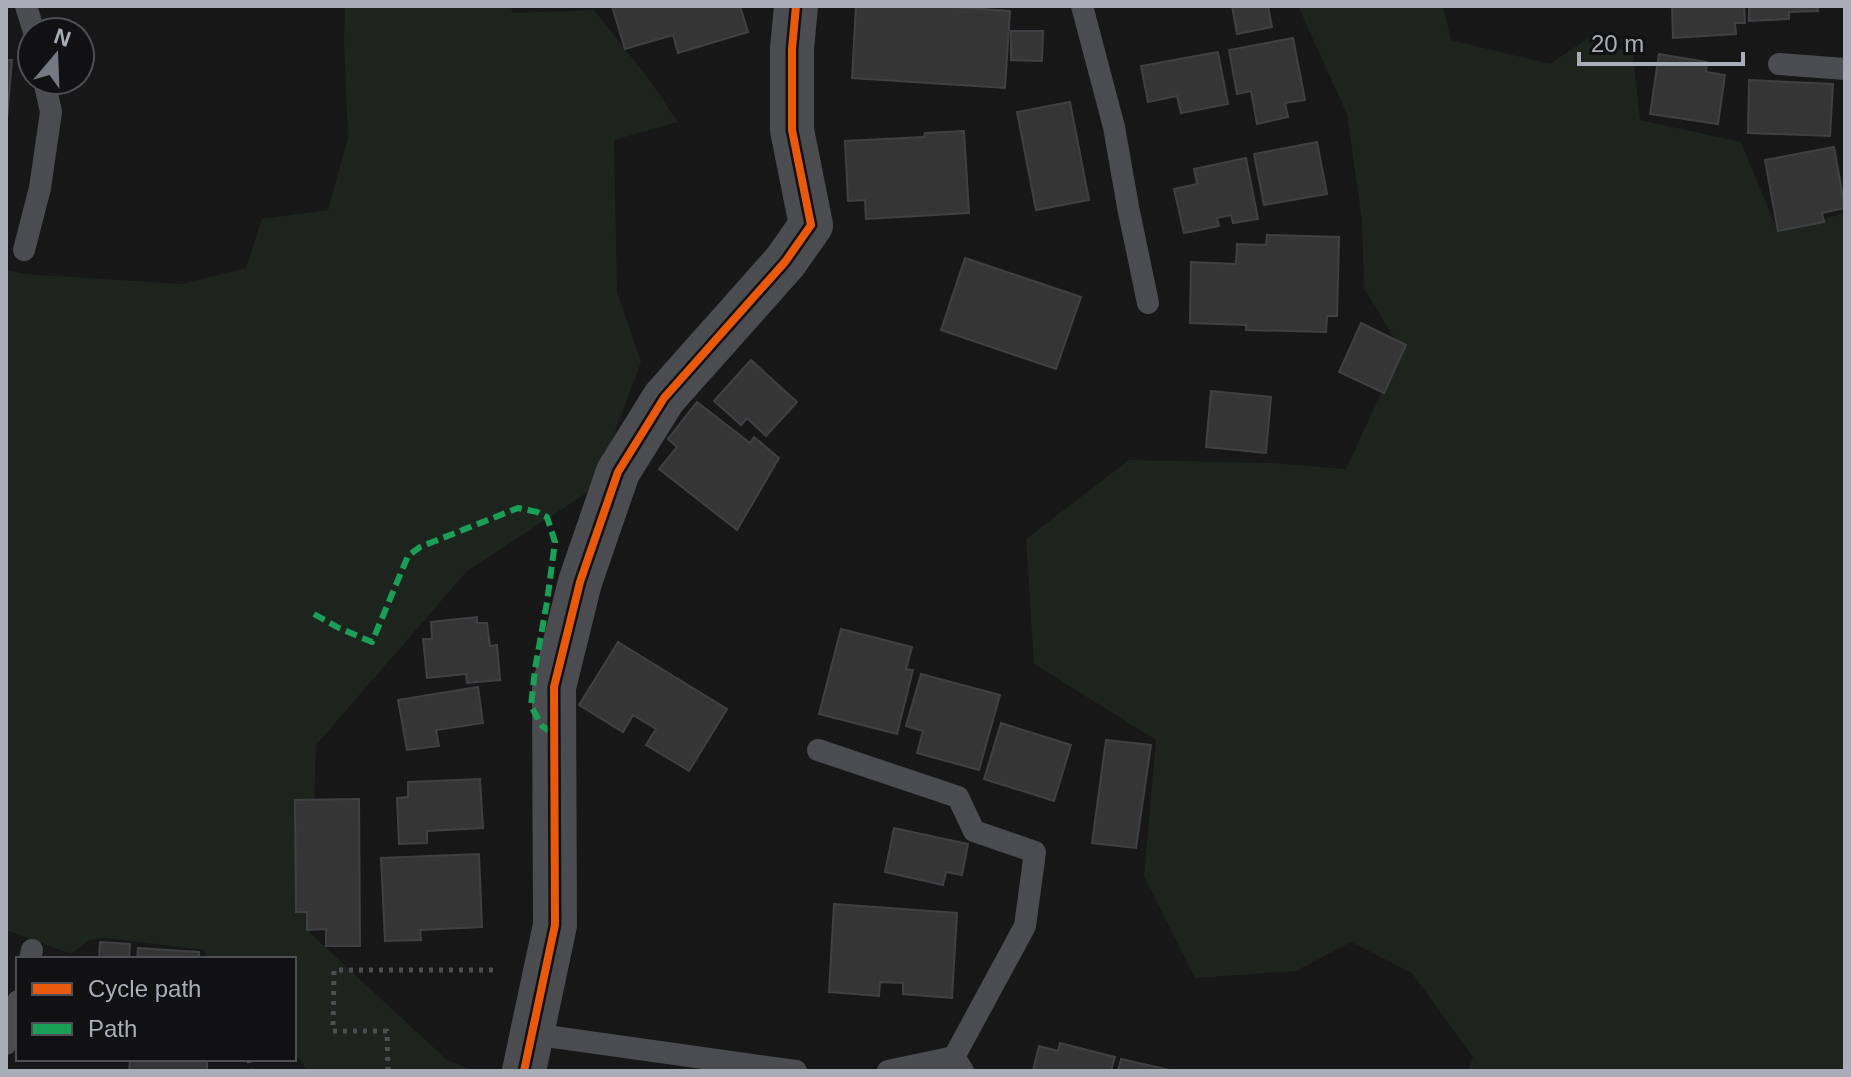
<svg xmlns="http://www.w3.org/2000/svg" width="1851" height="1077" font-family="Arial,sans-serif">
	<rect width="100%" height="100%" fill="#171717"/>
	<path fill="#1d241e" d="M 345,6 L 510,6 L 513,13 L 594,10 L 651,82 L 678,122 L 614,140 L 617,292 L 641,362 L 594,488 L 467,571 L 316,745 L 310,933 L 447,1060 L 474,1071 L 308,1071 L 294,1052 L 294,959 L 206,959 L 204,950 L 106,938 L 89,940 L 71,954 L 6,930 L 6,270 L 24,274 L 182,284 L 246,268 L 262,219 L 328,210 L 348,138 L 344,41 Z
		M 1298,6 L 1443,6 L 1451,40 L 1550,64 L 1591,36 L 1633,55 L 1640,120 L 1741,142 L 1778,232 L 1845,213 L 1845,1071 L 1468,1071 L 1473,1057 L 1412,973 L 1351,942 L 1296,971 L 1195,978 L 1144,876 L 1156,740 L 1034,664 L 1026,539 L 1129,460 L 1272,463 L 1346,469 L 1401,350 L 1364,288 L 1362,220 L 1347,114 Z"/>
	<path fill="#353536" stroke="#3f4043" stroke-width="2" d="M 612,6 L 740,6 L 748,32 L 678,53 L 673,35 L 625,49 Z
		M 856,6 L 939,6 L 1010,11 L 1005,88 L 852,78 Z
		M 1232,6 L 1268,6 L 1272,27 L 1237,34 Z
		M 1672,6 L 1744,6 L 1745,23 L 1735,23 L 1736,34 L 1673,38 Z
		M 1749,6 L 1817,6 L 1818,11 L 1789,12 L 1789,19 L 1749,21 Z
		M 1011,31 L 1043,31 L 1042,61 L 1011,60 Z
		M 1293,38 L 1305,100 L 1285,103 L 1288,117 L 1257,124 L 1251,91 L 1237,94 L 1229,50 Z
		M 1218,52 L 1228,104 L 1181,113 L 1177,96 L 1148,102 L 1141,66 Z
		M 1659,54 L 1707,62 L 1706,72 L 1725,75 L 1718,124 L 1650,114 Z
		M 6,60 L 12,60 L 6,131 Z
		M 1749,80 L 1833,84 L 1830,136 L 1748,133 Z
		M 1070,102 L 1089,200 L 1036,210 L 1017,112 Z
		M 964,131 L 969,213 L 866,219 L 865,200 L 848,201 L 845,141 L 924,137 L 925,133 Z
		M 1317,142 L 1327,194 L 1264,205 L 1254,154 Z
		M 1834,147 L 1845,208 L 1822,213 L 1824,222 L 1778,231 L 1765,160 Z
		M 1246,158 L 1258,219 L 1233,223 L 1231,215 L 1217,218 L 1219,226 L 1184,233 L 1174,189 L 1197,184 L 1194,169 Z
		M 1267,235 L 1339,237 L 1337,316 L 1327,316 L 1326,332 L 1246,330 L 1246,325 L 1190,323 L 1191,262 L 1236,264 L 1237,244 L 1266,245 Z
		M 965,258 L 1081,297 L 1056,369 L 941,330 Z
		M 1361,323 L 1406,345 L 1384,393 L 1339,372 Z
		M 751,360 L 797,402 L 766,436 L 747,418 L 741,425 L 714,401 Z
		M 1211,391 L 1271,397 L 1266,453 L 1206,447 Z
		M 697,402 L 750,443 L 754,437 L 779,458 L 737,530 L 659,469 L 677,447 L 668,439 Z
		M 477,617 L 477,623 L 487,623 L 490,646 L 497,645 L 500,680 L 467,683 L 466,674 L 427,678 L 423,639 L 432,639 L 431,622 Z
		M 841,629 L 912,647 L 906,669 L 913,670 L 897,734 L 819,714 Z
		M 618,642 L 727,709 L 689,771 L 646,745 L 656,729 L 633,715 L 623,732 L 579,705 Z
		M 921,674 L 1000,695 L 979,770 L 917,753 L 923,731 L 906,726 Z
		M 478,687 L 483,723 L 436,730 L 439,746 L 407,750 L 398,700 Z
		M 1001,723 L 1071,745 L 1054,801 L 984,779 Z
		M 1106,740 L 1151,745 L 1136,848 L 1092,843 Z
		M 480,779 L 483,828 L 427,831 L 427,843 L 399,844 L 397,798 L 408,797 L 408,782 Z
		M 359,799 L 360,946 L 326,946 L 326,929 L 307,930 L 307,912 L 296,912 L 295,800 Z
		M 894,828 L 968,844 L 962,875 L 946,872 L 943,885 L 885,872 Z
		M 479,854 L 482,927 L 420,930 L 421,940 L 385,941 L 381,858 Z
		M 834,904 L 957,913 L 952,998 L 903,994 L 903,983 L 880,982 L 879,996 L 829,992 Z
		M 100,942 L 130,944 L 129,959 L 99,959 Z
		M 138,948 L 199,952 L 199,959 L 137,959 Z
		M 1060,1043 L 1115,1057 L 1111,1071 L 1033,1071 L 1039,1046 L 1058,1051 Z
		M 130,1059 L 207,1059 L 207,1071 L 129,1071 Z
		M 1121,1059 L 1174,1071 L 1118,1071 Z"/>
	<g fill="none" stroke-linecap="round" stroke-linejoin="round">
		<path stroke="#4d4e52" stroke-width="5" stroke-dasharray="4 6" stroke-linecap="butt" d="M 249,1059 L 251,1071
			M 388,1071 L 387,1031 L 333,1031 L 334,970 L 494,970"/>
		<path stroke="#4b4c50" stroke-width="22" d="M 26,6 L 34,32
			M 1082,6 L 1114,127 L 1128,207 L 1148,303
			M 1779,64 L 1845,69
			M 24,250 L 40,188 L 51,112 L 44,80
			M 818,750 L 958,797 L 974,831 L 1035,852 L 1025,926 L 954,1057
			M 30,959 L 32,950
			M 532,1034 L 796,1071
			M 6,1044 L 18,1001
			M 888,1071 L 954,1057 L 963,1071"/>
		<path stroke="#4b4c50" stroke-width="44" d="M 524,1071 L 555,925 L 554,687 L 580,582 L 618,472 L 664,398 L 785,262 L 811,225 L 792,130 L 792,49 L 796,6"/>
		<path stroke="#1a9f57" stroke-width="6" stroke-dasharray="12 6" stroke-linecap="butt" d="M 314,614 L 339,628 L 372,642 L 408,556 L 420,547 L 518,508 L 537,512 L 547,517 L 555,542 L 547,602 L 535,669 L 531,706 L 542,726 L 554,734"/>
		<defs>
			<path id="cycleway" d="M 524,1071 L 555,925 L 554,687 L 580,582 L 618,472 L 664,398 L 785,262 L 811,225 L 792,130 L 792,49 L 796,6"/>
		</defs>
		<use href="#cycleway" stroke="#111113" stroke-width="13"/>
		<use href="#cycleway" stroke="#e8590c" stroke-width="8"/>
	</g>
	<rect width="1851" height="1077" fill="none" stroke="#a8adb8" stroke-width="16"/>
	<rect x="16" y="957" width="280" height="104" fill="#111113" stroke="#4d4f55" stroke-width="2"/>
	<rect x="32" y="983" width="40" height="12" fill="#e8590c" stroke="#4d4f55" stroke-width="2"/>
	<text x="88" y="997" font-size="24" fill="#a8adb8">Cycle path</text>
	<rect x="32" y="1023" width="40" height="12" fill="#1a9f57" stroke="#4d4f55" stroke-width="2"/>
	<text x="88" y="1037" font-size="24" fill="#a8adb8">Path</text>
	<g transform="translate(56 56) rotate(19)"><circle r="38" fill="#111113" stroke="#4d4f55" stroke-width="2"/>
	<path d="M0-6L14 30L0 20L-14 30Z" fill="#757880"/>
	<text y="-12" font-size="22" font-weight="bold" text-anchor="middle" fill="#a8adb8">N</text>
	</g>
	<path d="M1579 52v12h164v-12" fill="none" stroke="#a8adb8" stroke-width="4"/>
	<text x="1591" y="52" font-size="24" fill="#a8adb8" stroke="#111113" stroke-width="6" paint-order="stroke">20 m</text>
</svg>
